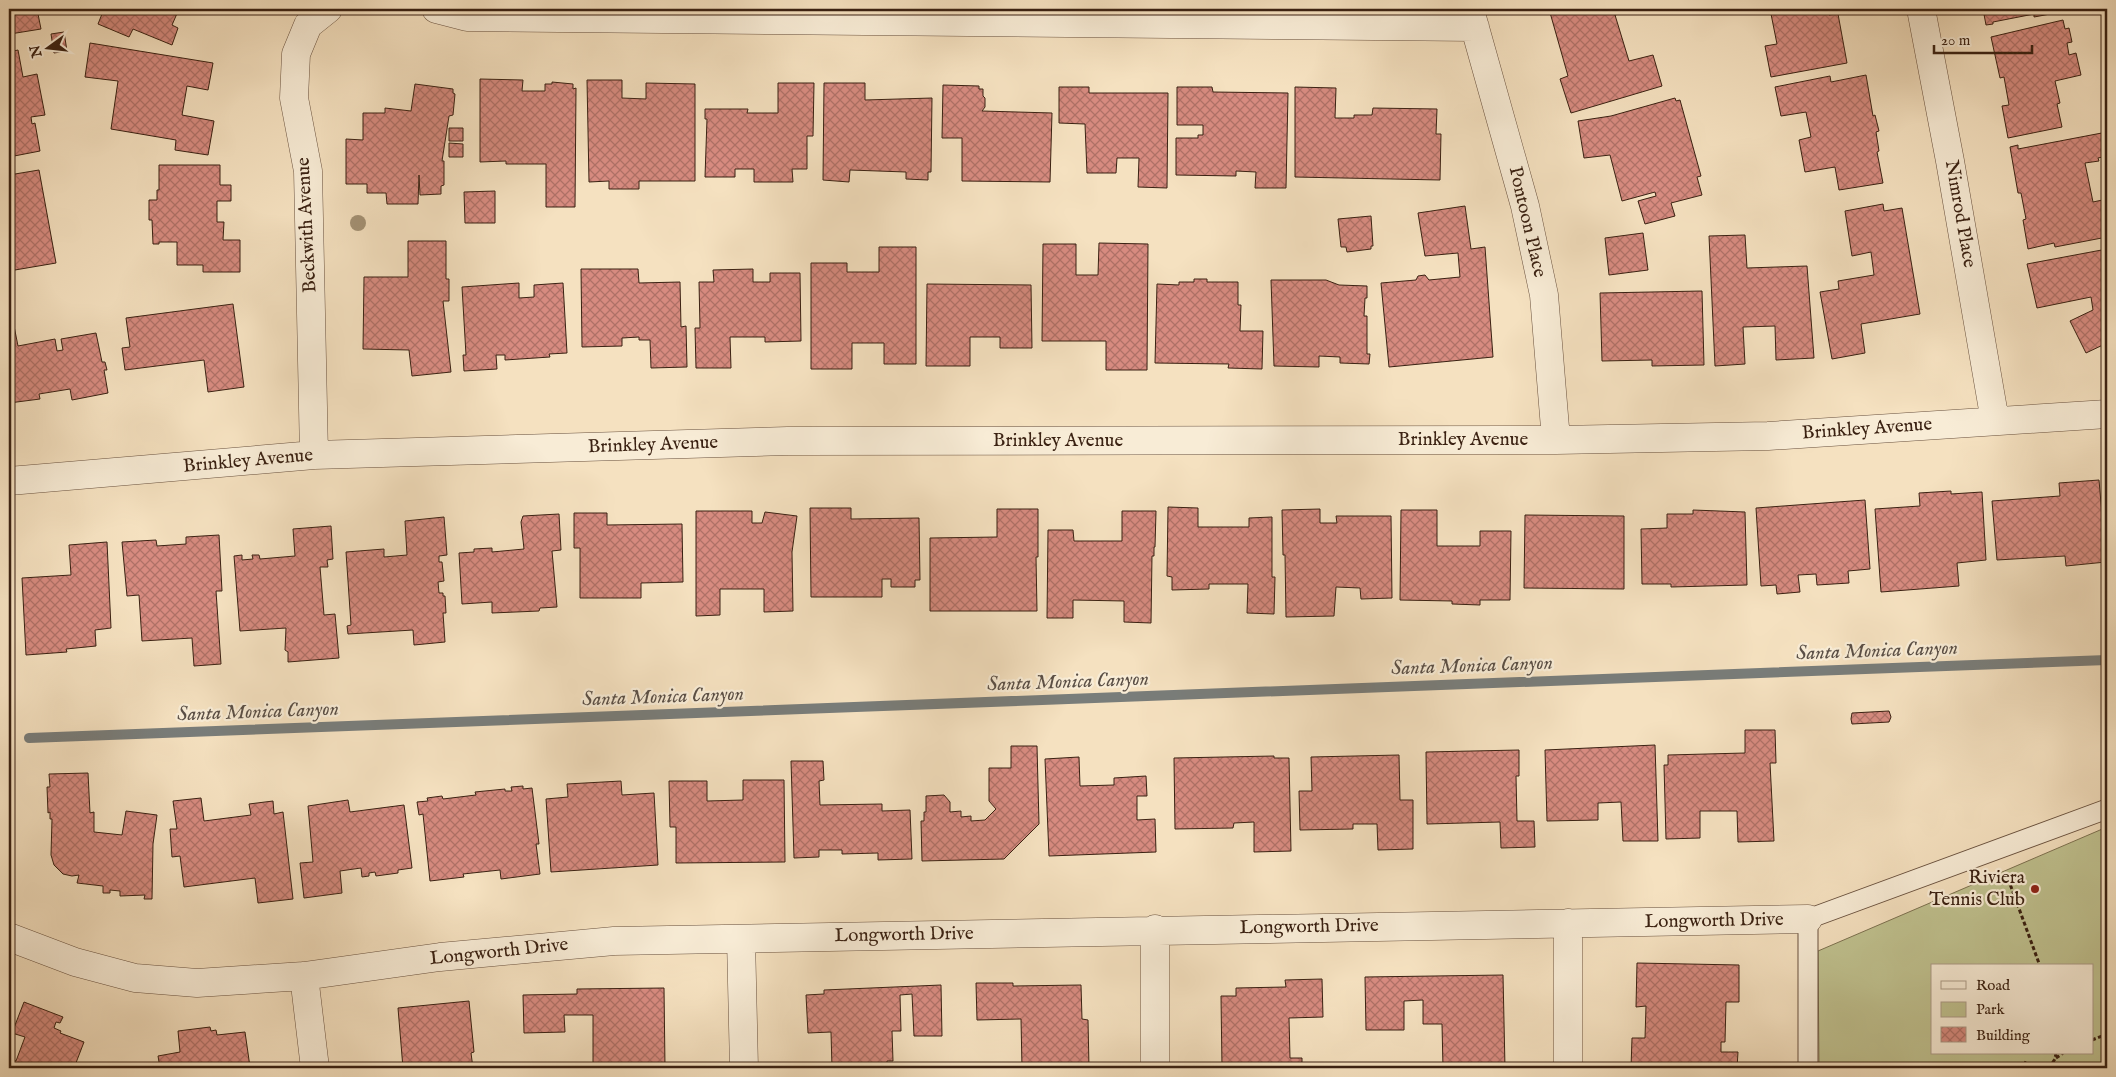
<svg xmlns="http://www.w3.org/2000/svg" width="2116" height="1077" font-family="'IM FELL English',serif">
	<defs>
		<pattern id="building-cross-hatch" width="8" height="8" patternUnits="userSpaceOnUse" patternTransform="scale(1.25)"><rect width="8" height="8" fill="#d78b80"/><path d="M0 0l8 8M0 8l8-8" fill="none" stroke="#af7167"/></pattern>
	</defs>
	<rect width="100%" height="100%" fill="#f5e1c0"/>
	<filter id="stains"><feTurbulence type="fractalNoise" baseFrequency=".004" numOctaves="4"/><feColorMatrix values="0 0 0 0 .2 0 0 0 0 .09 0 0 0 0 .02 0 0 0 .5 -.17"/></filter>
	<radialGradient id="worn" r=".72"><stop offset=".6" stop-color="#630" stop-opacity="0"/><stop offset="1" stop-color="#630" stop-opacity=".3"/></radialGradient>
	<path fill="#c0c290" stroke="#7d7251" fill-rule="evenodd" d="M 2107,827 L 2107,1068 L 1819,1068 L 1818,951 ZM 1932,966 L 2092,966 L 2092,1053 L 1932,1053 Z"/>
	<g fill="none" stroke-linecap="round" stroke-linejoin="round">
		<path stroke="#797d7a" stroke-width="10" d="M 29,738 L 2107,660"/>
	</g>
	<path fill="url(#building-cross-hatch)" stroke="#3a2112" d="M 9,9 L 37,9 L 41,29 L 10,34 Z
		M 104,9 L 179,9 L 172,25 L 178,28 L 172,45 L 133,29 L 129,37 L 98,24 Z
		M 1549,9 L 1638,9 L 1615,15 L 1629,61 L 1653,55 L 1662,86 L 1571,113 L 1560,79 L 1568,76 Z
		M 1770,9 L 1828,9 L 1829,15 L 1838,14 L 1847,63 L 1771,77 L 1765,46 L 1777,44 Z
		M 1983,9 L 2072,9 L 2072,10 L 2034,17 L 2034,14 L 1993,22 L 1993,24 L 1986,25 Z
		M 2063,20 L 2065,29 L 2069,28 L 2072,42 L 2067,43 L 2069,55 L 2076,53 L 2081,75 L 2055,81 L 2060,103 L 2057,104 L 2062,127 L 2008,138 L 2002,106 L 2009,105 L 2004,77 L 2000,78 L 1991,37 Z
		M 64,32 L 67,51 L 54,53 L 51,34 Z
		M 90,43 L 213,63 L 208,90 L 187,86 L 182,115 L 214,121 L 208,155 L 175,150 L 176,140 L 111,129 L 118,81 L 85,77 Z
		M 18,50 L 23,77 L 37,74 L 45,115 L 31,117 L 32,124 L 35,123 L 40,151 L 9,157 L 9,52 Z
		M 1866,75 L 1873,116 L 1875,115 L 1879,131 L 1876,132 L 1879,151 L 1877,152 L 1883,183 L 1839,190 L 1835,167 L 1805,172 L 1799,140 L 1811,137 L 1806,112 L 1781,116 L 1775,87 L 1830,76 L 1831,82 Z
		M 480,79 L 523,80 L 522,91 L 545,91 L 545,84 L 552,84 L 552,82 L 573,84 L 573,89 L 576,88 L 575,207 L 546,207 L 546,164 L 506,164 L 506,161 L 480,162 Z
		M 587,80 L 622,80 L 622,98 L 646,99 L 646,83 L 695,84 L 695,181 L 639,181 L 639,189 L 609,189 L 609,181 L 589,182 Z
		M 778,83 L 814,83 L 813,136 L 807,136 L 807,169 L 792,169 L 793,182 L 754,182 L 754,169 L 735,169 L 735,177 L 705,177 L 707,119 L 705,119 L 705,109 L 748,109 L 747,113 L 778,113 Z
		M 824,83 L 865,83 L 865,100 L 932,98 L 931,172 L 928,172 L 928,180 L 906,179 L 906,172 L 850,170 L 849,182 L 823,180 Z
		M 415,84 L 453,89 L 453,93 L 455,94 L 453,115 L 449,116 L 442,161 L 444,161 L 444,185 L 441,186 L 441,194 L 420,195 L 419,175 L 418,204 L 387,204 L 386,193 L 367,193 L 367,184 L 346,184 L 346,139 L 363,140 L 363,113 L 385,113 L 385,108 L 411,111 Z
		M 943,85 L 979,86 L 979,89 L 983,89 L 983,96 L 985,98 L 985,107 L 982,111 L 1052,113 L 1050,182 L 962,181 L 962,138 L 942,138 Z
		M 1059,87 L 1089,87 L 1089,93 L 1168,93 L 1167,188 L 1138,187 L 1139,158 L 1117,158 L 1116,173 L 1087,173 L 1085,124 L 1059,123 Z
		M 1177,87 L 1212,87 L 1213,92 L 1288,93 L 1286,188 L 1255,188 L 1256,172 L 1236,171 L 1236,176 L 1176,175 L 1176,138 L 1198,138 L 1198,135 L 1203,135 L 1203,125 L 1177,125 Z
		M 1295,87 L 1336,88 L 1335,118 L 1354,118 L 1354,115 L 1372,115 L 1373,108 L 1437,109 L 1436,134 L 1441,134 L 1440,180 L 1295,177 Z
		M 1675,98 L 1676,101 L 1680,100 L 1701,176 L 1697,177 L 1702,195 L 1671,203 L 1675,216 L 1645,224 L 1638,201 L 1656,196 L 1655,192 L 1622,201 L 1610,155 L 1584,158 L 1578,121 L 1611,116 Z
		M 449,128 L 463,128 L 463,141 L 449,141 Z
		M 2107,132 L 2107,156 L 2098,158 L 2099,161 L 2085,163 L 2093,202 L 2107,199 L 2107,237 L 2055,247 L 2054,243 L 2028,249 L 2023,220 L 2026,219 L 2021,193 L 2018,193 L 2010,147 L 2018,145 L 2018,149 Z
		M 449,143 L 463,144 L 463,157 L 449,157 Z
		M 159,165 L 220,165 L 220,185 L 231,185 L 231,201 L 217,201 L 217,222 L 224,222 L 223,240 L 240,240 L 240,272 L 203,272 L 203,265 L 177,265 L 177,242 L 159,242 L 159,244 L 153,244 L 152,220 L 149,220 L 149,200 L 157,200 L 157,190 L 159,190 Z
		M 39,170 L 56,263 L 9,271 L 9,175 Z
		M 495,191 L 495,223 L 465,223 L 464,192 Z
		M 1883,204 L 1884,211 L 1902,208 L 1920,314 L 1861,324 L 1865,353 L 1832,359 L 1820,292 L 1839,289 L 1838,281 L 1874,275 L 1871,252 L 1852,256 L 1845,211 Z
		M 1465,206 L 1471,249 L 1485,247 L 1493,357 L 1389,367 L 1381,283 L 1416,280 L 1418,276 L 1425,275 L 1429,280 L 1460,277 L 1458,253 L 1425,256 L 1418,213 Z
		M 1371,216 L 1373,246 L 1371,246 L 1371,249 L 1347,252 L 1346,247 L 1341,247 L 1338,219 Z
		M 1643,233 L 1648,270 L 1609,275 L 1605,238 Z
		M 1745,235 L 1747,268 L 1807,266 L 1814,358 L 1776,360 L 1775,326 L 1743,327 L 1745,364 L 1715,366 L 1709,236 Z
		M 408,241 L 446,241 L 446,279 L 449,279 L 449,301 L 443,301 L 451,372 L 412,376 L 409,350 L 363,349 L 364,277 L 408,277 Z
		M 1099,243 L 1148,244 L 1147,370 L 1106,370 L 1106,341 L 1042,341 L 1043,244 L 1076,244 L 1076,275 L 1098,275 Z
		M 879,247 L 916,247 L 916,364 L 884,364 L 884,343 L 852,343 L 852,369 L 811,369 L 811,263 L 847,263 L 847,272 L 879,272 Z
		M 2107,249 L 2107,343 L 2086,353 L 2070,321 L 2093,310 L 2091,297 L 2037,308 L 2027,264 Z
		M 581,269 L 638,269 L 639,283 L 680,282 L 681,327 L 686,326 L 687,367 L 651,368 L 650,340 L 639,340 L 639,337 L 622,338 L 622,346 L 582,347 Z
		M 753,269 L 753,282 L 770,282 L 770,273 L 800,273 L 801,341 L 765,342 L 765,337 L 730,337 L 731,368 L 696,368 L 695,328 L 700,328 L 699,282 L 714,282 L 713,270 Z
		M 1194,279 L 1207,279 L 1207,282 L 1238,282 L 1238,305 L 1241,305 L 1240,331 L 1263,331 L 1262,369 L 1228,368 L 1229,364 L 1155,363 L 1157,284 L 1179,285 L 1179,282 L 1194,282 Z
		M 1271,280 L 1326,280 L 1339,285 L 1367,286 L 1367,298 L 1365,298 L 1364,316 L 1367,316 L 1367,354 L 1370,354 L 1369,364 L 1340,363 L 1340,357 L 1319,356 L 1319,367 L 1274,366 Z
		M 519,283 L 519,298 L 534,297 L 534,285 L 563,283 L 567,353 L 549,354 L 550,357 L 505,360 L 505,355 L 496,355 L 497,369 L 464,371 L 463,355 L 466,355 L 462,287 Z
		M 927,284 L 1031,285 L 1032,348 L 1000,348 L 1000,337 L 970,337 L 970,366 L 926,366 Z
		M 1702,291 L 1704,365 L 1652,366 L 1652,360 L 1602,361 L 1600,293 Z
		M 233,304 L 244,387 L 208,392 L 204,360 L 125,370 L 122,348 L 130,347 L 126,318 Z
		M 12,316 L 18,346 L 55,339 L 57,351 L 63,350 L 61,339 L 96,333 L 102,362 L 105,362 L 107,370 L 104,370 L 108,393 L 72,400 L 70,389 L 39,394 L 40,399 L 9,403 L 9,317 Z
		M 2099,480 L 2106,562 L 2066,566 L 2065,556 L 1997,560 L 1992,501 L 2060,496 L 2059,483 Z
		M 1951,491 L 1951,494 L 1982,492 L 1986,560 L 1957,563 L 1959,586 L 1881,592 L 1875,509 L 1920,506 L 1919,493 Z
		M 1865,500 L 1870,569 L 1848,571 L 1849,583 L 1817,585 L 1816,574 L 1798,575 L 1800,592 L 1777,594 L 1776,585 L 1761,586 L 1756,508 Z
		M 1168,507 L 1198,508 L 1198,527 L 1249,527 L 1249,518 L 1272,517 L 1272,577 L 1275,577 L 1274,614 L 1247,613 L 1248,584 L 1209,584 L 1209,589 L 1172,590 L 1172,577 L 1167,576 Z
		M 810,508 L 851,508 L 851,519 L 919,518 L 920,580 L 915,580 L 915,587 L 891,587 L 891,579 L 882,579 L 882,597 L 811,597 Z
		M 997,509 L 1038,509 L 1038,557 L 1036,557 L 1037,611 L 930,611 L 930,538 L 997,537 Z
		M 1320,509 L 1320,523 L 1337,523 L 1336,516 L 1391,516 L 1392,598 L 1361,599 L 1360,588 L 1336,587 L 1334,616 L 1286,617 L 1285,555 L 1283,555 L 1282,510 Z
		M 1401,510 L 1437,510 L 1437,546 L 1480,546 L 1480,531 L 1511,531 L 1510,600 L 1480,600 L 1480,605 L 1452,604 L 1452,601 L 1400,600 Z
		M 1693,510 L 1745,512 L 1747,585 L 1671,587 L 1671,584 L 1642,584 L 1641,529 L 1667,528 L 1667,514 L 1693,514 Z
		M 696,511 L 752,511 L 752,523 L 762,523 L 765,512 L 797,516 L 792,552 L 793,611 L 764,612 L 764,589 L 720,589 L 720,615 L 696,616 Z
		M 1122,511 L 1156,511 L 1155,547 L 1154,547 L 1154,556 L 1152,556 L 1151,623 L 1124,622 L 1124,601 L 1073,600 L 1073,618 L 1047,618 L 1048,530 L 1073,530 L 1074,541 L 1122,541 Z
		M 574,513 L 607,513 L 607,525 L 682,524 L 683,582 L 641,583 L 641,598 L 580,598 L 580,548 L 574,548 Z
		M 559,514 L 561,550 L 552,551 L 557,607 L 540,608 L 539,611 L 492,613 L 492,602 L 462,604 L 459,553 L 474,552 L 474,549 L 492,548 L 492,552 L 524,549 L 521,522 L 523,516 Z
		M 1525,515 L 1624,516 L 1624,589 L 1524,588 Z
		M 444,517 L 447,555 L 439,556 L 439,562 L 442,562 L 444,581 L 438,582 L 439,593 L 443,593 L 443,596 L 445,596 L 446,613 L 443,613 L 445,642 L 414,645 L 413,630 L 348,634 L 347,626 L 351,625 L 346,552 L 384,549 L 384,557 L 407,555 L 405,521 Z
		M 331,526 L 333,559 L 327,560 L 328,567 L 320,567 L 324,615 L 335,614 L 339,658 L 288,662 L 288,652 L 285,650 L 286,628 L 240,631 L 234,556 L 242,555 L 242,560 L 253,559 L 252,555 L 259,555 L 260,559 L 295,556 L 293,529 Z
		M 219,535 L 222,591 L 216,591 L 221,664 L 194,666 L 192,638 L 142,641 L 139,595 L 127,596 L 122,542 L 156,540 L 157,546 L 186,544 L 186,537 Z
		M 107,542 L 111,628 L 95,630 L 96,646 L 66,649 L 67,652 L 26,655 L 22,578 L 71,575 L 69,545 Z
		M 1889,711 L 1891,717 L 1889,722 L 1852,724 L 1851,719 L 1852,713 Z
		M 1745,730 L 1775,730 L 1776,763 L 1770,763 L 1774,841 L 1738,842 L 1737,811 L 1700,811 L 1700,838 L 1666,839 L 1664,765 L 1668,765 L 1668,755 L 1745,753 Z
		M 1655,745 L 1658,841 L 1623,841 L 1621,802 L 1598,803 L 1598,820 L 1547,821 L 1545,750 Z
		M 1011,746 L 1037,746 L 1039,824 L 1004,859 L 922,861 L 921,821 L 924,821 L 924,812 L 926,812 L 926,796 L 944,795 L 950,802 L 950,812 L 961,811 L 961,817 L 971,816 L 971,821 L 985,820 L 996,809 L 989,801 L 989,768 L 1011,768 Z
		M 1519,750 L 1519,776 L 1516,776 L 1517,821 L 1534,821 L 1535,847 L 1501,848 L 1500,822 L 1427,824 L 1426,752 Z
		M 1399,755 L 1400,800 L 1413,800 L 1413,849 L 1378,850 L 1377,824 L 1353,824 L 1353,829 L 1300,830 L 1299,791 L 1312,791 L 1311,757 Z
		M 1274,756 L 1274,758 L 1289,758 L 1291,851 L 1254,852 L 1254,822 L 1234,823 L 1233,828 L 1175,829 L 1174,758 Z
		M 1079,757 L 1080,786 L 1114,785 L 1114,778 L 1146,776 L 1147,796 L 1137,796 L 1137,820 L 1155,819 L 1156,852 L 1049,856 L 1045,759 Z
		M 791,761 L 823,761 L 824,780 L 819,781 L 820,805 L 882,804 L 882,811 L 910,810 L 912,859 L 878,860 L 878,853 L 842,854 L 842,850 L 819,850 L 819,857 L 794,858 Z
		M 88,773 L 90,813 L 94,812 L 94,832 L 122,835 L 126,811 L 157,815 L 153,844 L 152,899 L 144,899 L 145,895 L 120,896 L 120,891 L 110,890 L 110,893 L 103,893 L 103,886 L 77,883 L 79,875 L 72,876 L 63,874 L 54,865 L 51,855 L 52,819 L 50,819 L 50,812 L 48,813 L 47,787 L 50,787 L 49,774 Z
		M 743,780 L 784,780 L 785,862 L 676,863 L 676,827 L 670,827 L 669,781 L 707,781 L 707,801 L 743,800 Z
		M 621,781 L 622,795 L 654,793 L 658,865 L 551,872 L 546,799 L 568,797 L 567,784 Z
		M 523,786 L 523,789 L 532,788 L 539,844 L 536,844 L 540,874 L 501,879 L 500,870 L 463,874 L 464,877 L 430,881 L 423,814 L 419,815 L 417,802 L 428,801 L 427,798 L 442,796 L 443,799 L 476,795 L 475,792 L 505,789 L 505,791 L 512,791 L 511,787 Z
		M 201,798 L 204,821 L 251,815 L 249,804 L 273,801 L 274,814 L 283,812 L 293,899 L 258,903 L 255,878 L 184,887 L 180,856 L 172,857 L 170,829 L 177,829 L 173,801 Z
		M 348,800 L 350,812 L 404,805 L 412,868 L 398,870 L 398,873 L 376,876 L 375,872 L 369,873 L 369,876 L 362,877 L 361,868 L 340,871 L 342,893 L 304,898 L 300,863 L 313,862 L 308,806 Z
		M 1637,963 L 1739,965 L 1739,1002 L 1726,1002 L 1725,1042 L 1721,1042 L 1721,1052 L 1738,1052 L 1737,1068 L 1631,1068 L 1632,1038 L 1645,1038 L 1646,1006 L 1636,1007 Z
		M 1503,975 L 1505,1068 L 1443,1068 L 1442,1024 L 1423,1024 L 1423,1000 L 1404,1001 L 1404,1030 L 1366,1030 L 1365,977 Z
		M 1322,979 L 1323,1017 L 1289,1018 L 1290,1058 L 1302,1058 L 1302,1068 L 1222,1068 L 1221,996 L 1236,996 L 1236,988 L 1286,987 L 1285,980 Z
		M 976,983 L 1013,983 L 1013,986 L 1081,985 L 1082,1019 L 1088,1020 L 1089,1068 L 1022,1068 L 1021,1019 L 977,1020 Z
		M 941,985 L 942,1036 L 914,1036 L 912,994 L 900,995 L 901,1031 L 892,1031 L 893,1061 L 887,1061 L 887,1068 L 832,1068 L 831,1032 L 808,1033 L 806,995 L 824,994 L 824,990 Z
		M 664,988 L 665,1067 L 593,1068 L 593,1015 L 564,1015 L 565,1032 L 524,1033 L 523,995 L 577,994 L 577,989 Z
		M 469,1001 L 474,1052 L 471,1053 L 473,1068 L 403,1068 L 398,1008 Z
		M 24,1002 L 63,1017 L 60,1023 L 56,1022 L 54,1028 L 61,1031 L 60,1033 L 84,1042 L 74,1068 L 10,1068 L 11,1065 L 9,1064 L 9,1058 L 16,1061 L 25,1037 L 12,1033 Z
		M 210,1027 L 211,1031 L 216,1030 L 217,1035 L 245,1032 L 250,1067 L 160,1068 L 158,1056 L 180,1052 L 178,1031 Z
		M 560,1064 L 561,1068 L 533,1068 Z"/>
	<g fill="none" stroke-linecap="round" stroke-linejoin="round">
		<defs>
			<path id="service" d="M 1808,1068 L 1808,919 L 2107,809"/>
			<path id="minor" d="M 436,9 L 467,17 L 1475,27
				M 1921,9 L 1950,161 L 1995,421
				M 1470,10 L 1525,206 L 1544,295 L 1556,440
				M 314,455 L 308,171 L 294,98 L 296,54 L 308,25 L 328,9
				M 9,481 L 314,455 L 788,441 L 1556,440 L 1768,436 L 2107,414
				M 9,937 L 75,962 L 135,978 L 197,983 L 304,976 L 440,957 L 614,941 L 1808,919
				M 741,939 L 744,1068
				M 304,976 L 315,1068
				M 1155,1068 L 1155,929
				M 1568,1068 L 1568,923"/>
		</defs>
		<use href="#service" stroke="#69513e" stroke-width="21"/>
		<use href="#minor" stroke="#69513e" stroke-width="29"/>
		<path stroke="#3a2112" stroke-width="3" stroke-dasharray="4 2.5" stroke-linecap="butt" d="M 2006,873 L 2040,966
			M 2092,1040 L 2107,1034
			M 2056,1058 L 2063,1053
			M 2024,1062 L 2034,1068
			M 2049,1068 L 2055,1059 L 2056,1053"/>
		<use href="#service" stroke="#f8ecd6" stroke-width="19"/>
		<use href="#minor" stroke="#f8ecd6" stroke-width="28"/>
	</g>
	<circle fill="#a49275" cx="358" cy="223" r="8"/>
	<circle fill="#8f2418" stroke="#f8ecd6" stroke-width="2" cx="2035" cy="889" r="5"/>
	<g text-anchor="middle" dominant-baseline="central" stroke-width="4.5" stroke-linejoin="round" paint-order="stroke">
		<g font-size="19" fill="#3a2112" stroke="#f8ecd6">
			<text transform="translate(1960 214) rotate(80)">Nimrod Place</text>
			<text transform="translate(1527 222) rotate(77)">Pontoon Place</text>
			<text transform="translate(307 225) rotate(-93)">Beckwith Avenue</text>
			<text transform="translate(1867 429) rotate(-4)">Brinkley Avenue</text>
			<text x="1463" y="440">Brinkley Avenue</text>
			<text x="1058" y="441">Brinkley Avenue</text>
			<text transform="translate(653 445) rotate(-2)">Brinkley Avenue</text>
			<text transform="translate(248 461) rotate(-5)">Brinkley Avenue</text>
			<text transform="translate(1714 921) rotate(-1)">Longworth Drive</text>
			<text transform="translate(1309 927) rotate(-1)">Longworth Drive</text>
			<text transform="translate(904 935) rotate(-1)">Longworth Drive</text>
			<text transform="translate(499 952) rotate(-6)">Longworth Drive</text>
		</g>
		<g font-size="19" fill="#3a2112" stroke="#f8ecd6" text-anchor="end">
			<text x="2025" y="878">Riviera<tspan x="2025" dy="22">Tennis Club</tspan></text>
		</g>
		<g font-size="20" font-style="italic" fill="#5a4f46" stroke="#f8ecd6">
			<text transform="translate(1877 651) rotate(-2)">Santa Monica Canyon</text>
			<text transform="translate(1472 666) rotate(-2)">Santa Monica Canyon</text>
			<text transform="translate(1068 682) rotate(-2)">Santa Monica Canyon</text>
			<text transform="translate(663 697) rotate(-2)">Santa Monica Canyon</text>
			<text transform="translate(258 712) rotate(-2)">Santa Monica Canyon</text>
		</g>
	</g>
	<rect width="2116" height="1077" fill="none" stroke="#f5e1c0" stroke-width="30"/>
	<rect x="10" y="10" width="2096" height="1057" fill="none" stroke="#3a2112" stroke-width="2.5"/>
	<rect x="15" y="15" width="2086" height="1047" fill="none" stroke="#3a2112"/>
	<rect x="1931" y="964" width="162" height="90" fill="#f8ecd6" stroke="#ac9b88"/>
	<rect x="1941" y="981" width="25" height="8" fill="#f8ecd6" stroke="#ac9b88"/>
	<text x="1976" y="990" font-size="15" fill="#3a2112">Road</text>
	<rect x="1941" y="1002" width="25" height="15" fill="#c0c290" stroke="#ac9b88"/>
	<text x="1976" y="1014" font-size="15" fill="#3a2112">Park</text>
	<rect x="1941" y="1027" width="25" height="15" fill="url(#building-cross-hatch)" stroke="#ac9b88"/>
	<text x="1976" y="1040" font-size="15" fill="#3a2112">Building</text>
	<g transform="translate(48 48) rotate(255)" stroke="#f8ecd6" stroke-width="4" paint-order="stroke">
	<path d="M0-4L9 19L0 12L-9 19Z" fill="#3a2112"/>
	<text y="-8" font-size="14" font-weight="bold" text-anchor="middle" fill="#3a2112">N</text>
	</g>
	<path d="M1934 45v8h98v-8" fill="none" stroke="#3a2112" stroke-width="2.5"/>
	<text x="1941" y="45" font-size="15" fill="#3a2112" stroke="#f8ecd6" stroke-width="4" paint-order="stroke">20 m</text>
	<rect width="100%" height="100%" filter="url(#stains)"/>
	<rect width="100%" height="100%" fill="url(#worn)"/>
</svg>
